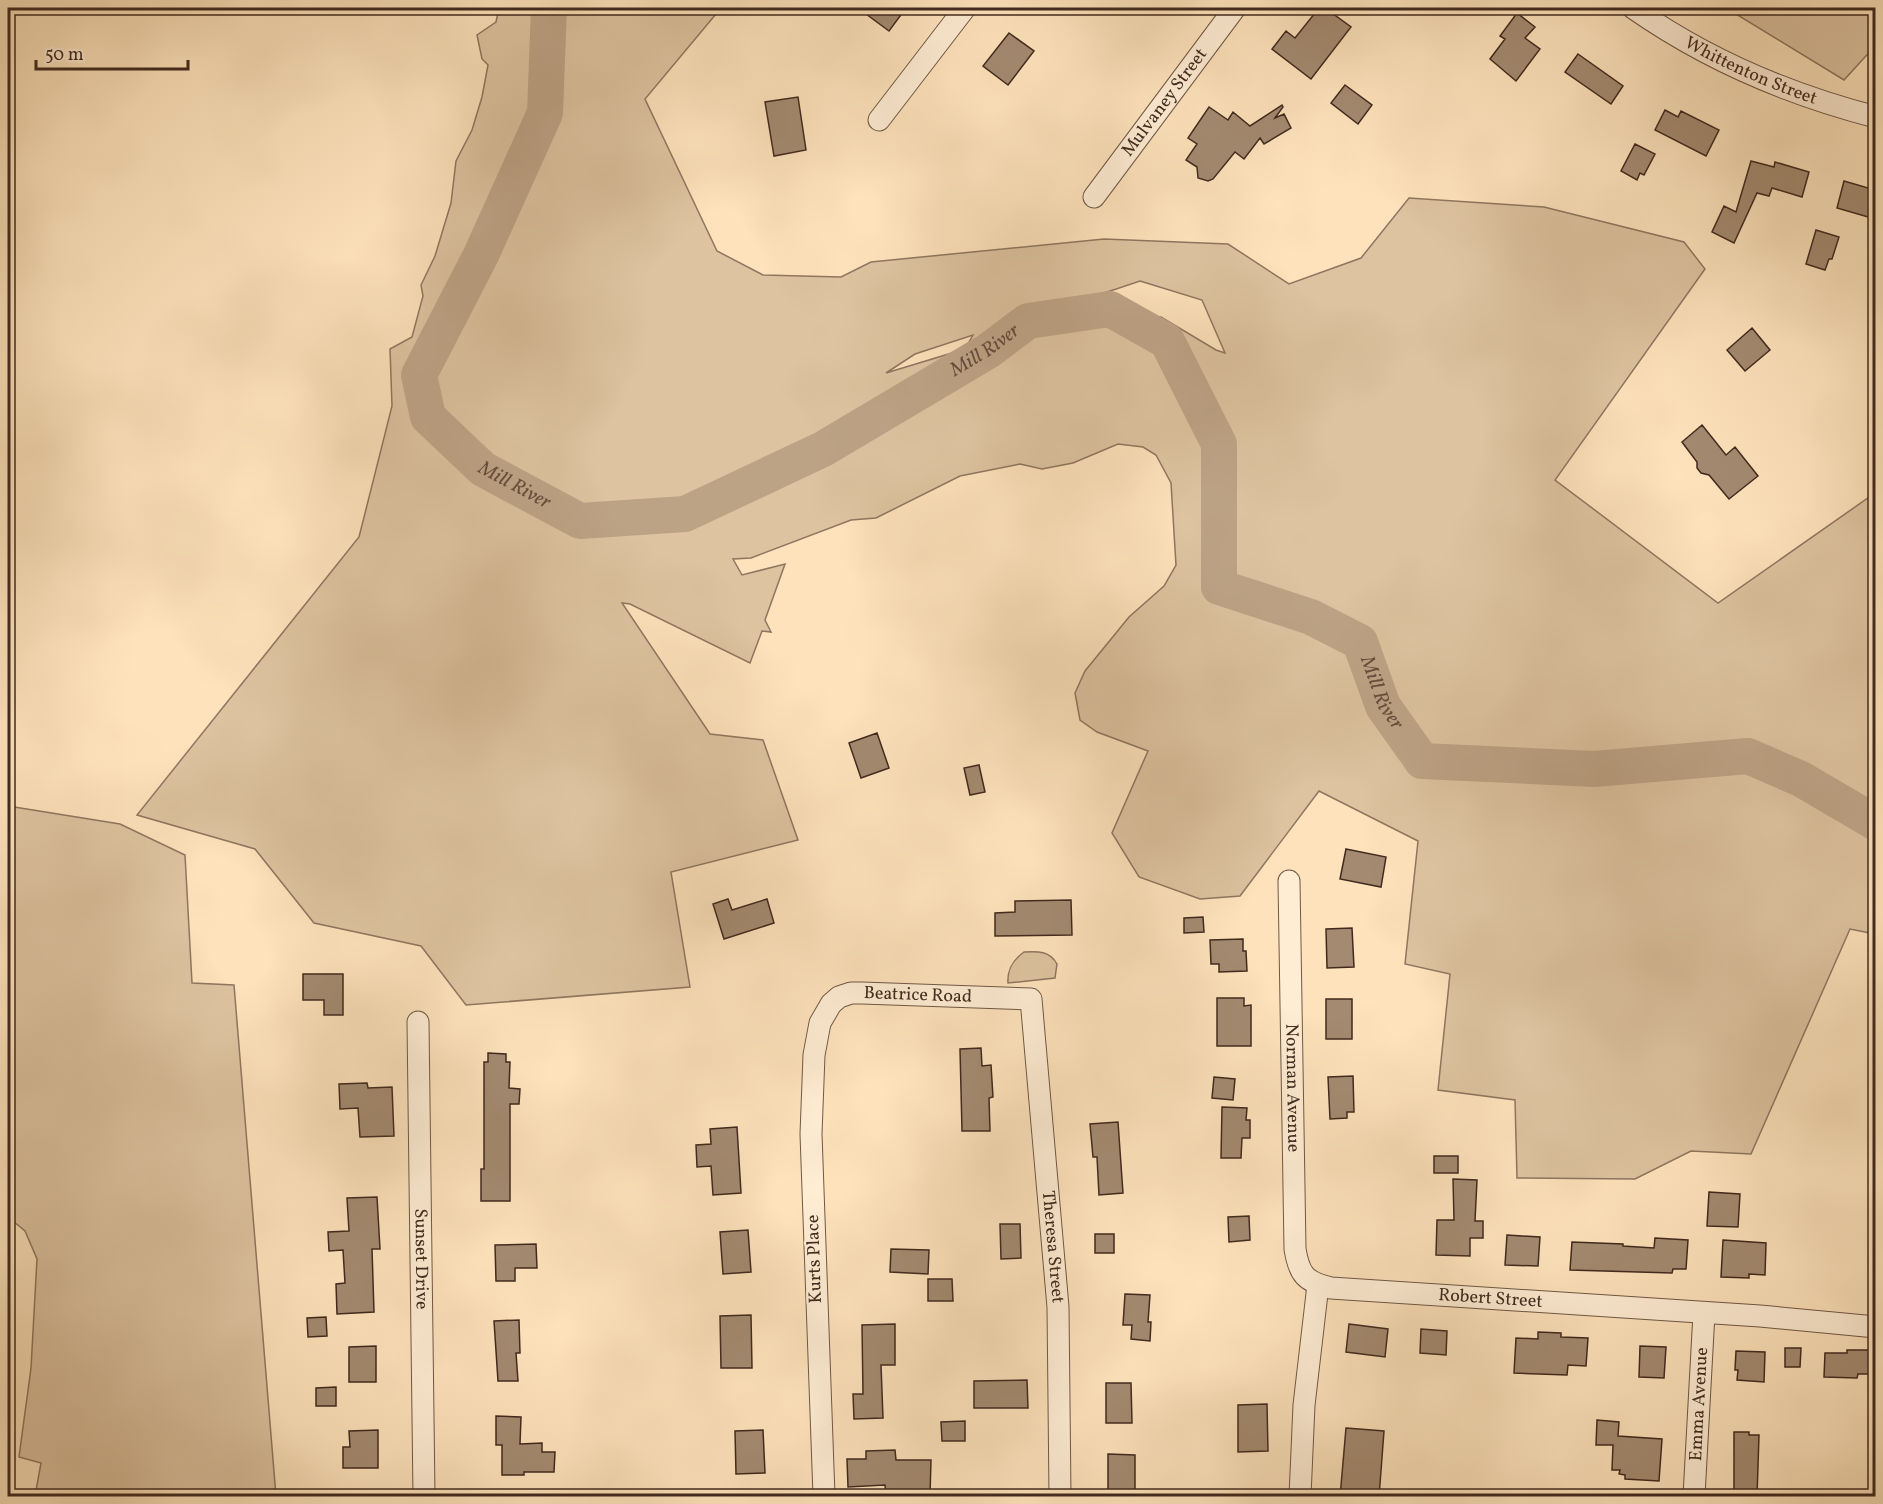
<svg xmlns="http://www.w3.org/2000/svg" width="1883" height="1504" font-family="Vollkorn,serif">
	<rect width="100%" height="100%" fill="#fde2bb"/>
	<filter id="stains"><feTurbulence type="fractalNoise" baseFrequency=".00333" numOctaves="4"/><feColorMatrix values="0 0 0 0 .2 0 0 0 0 .09 0 0 0 0 .02 0 0 0 .5 -.17"/></filter>
	<radialGradient id="worn" r=".72"><stop offset=".6" stop-color="#630" stop-opacity="0"/><stop offset="1" stop-color="#630" stop-opacity=".3"/></radialGradient>
	<path fill="#ddc3a0" stroke="#8f7660" stroke-width="1.5" fill-rule="evenodd" d="M 499,8 L 721,8 L 645,99 L 717,251 L 763,275 L 841,277 L 871,262 L 1104,239 L 1228,244 L 1289,284 L 1361,258 L 1409,198 L 1544,207 L 1684,242 L 1705,269 L 1555,480 L 1718,603 L 1875,493 L 1875,934 L 1850,929 L 1751,1154 L 1691,1151 L 1635,1179 L 1517,1178 L 1515,1100 L 1438,1090 L 1450,974 L 1405,964 L 1418,841 L 1319,791 L 1240,896 L 1200,899 L 1139,877 L 1112,833 L 1148,751 L 1097,732 L 1080,720 L 1075,693 L 1085,671 L 1129,617 L 1164,586 L 1176,565 L 1171,483 L 1156,455 L 1143,447 L 1118,444 L 1073,463 L 1042,469 L 1020,464 L 960,476 L 876,518 L 851,520 L 751,558 L 733,559 L 742,575 L 785,564 L 765,620 L 771,632 L 762,631 L 750,663 L 630,604 L 622,603 L 710,734 L 763,740 L 798,840 L 671,872 L 690,987 L 466,1005 L 421,946 L 314,923 L 255,849 L 137,815 L 359,537 L 392,406 L 390,349 L 412,337 L 423,296 L 421,285 L 435,256 L 451,203 L 456,161 L 472,130 L 482,97 L 488,65 L 482,59 L 477,35 L 496,22 ZM 1140,281 L 1202,300 L 1225,353 L 1216,350 L 1161,317 L 1129,318 L 1065,306 ZM 973,335 L 965,349 L 886,373 L 915,354 Z
		M 1726,8 L 1875,8 L 1875,46 L 1844,80 Z
		M 8,806 L 120,824 L 185,855 L 192,983 L 234,985 L 276,1496 L 35,1496 L 41,1463 L 19,1457 L 31,1368 L 37,1259 L 25,1231 L 8,1217 Z
		M 1024,952 C 1038,951 1050,951 1057,964 L 1055,978 L 1008,983 C 1007,969 1013,960 1024,952 Z"/>
	<g fill="none" stroke-linecap="round" stroke-linejoin="round">
		<path stroke="#bda386" stroke-width="36" id="s1" d="M 549,8 L 545,113 L 481,255 L 419,375 L 428,417 L 483,469 L 580,521 L 685,514 L 823,449 L 988,351 L 1028,321 L 1110,309 L 1167,341 L 1219,444 L 1219,587 L 1311,617 L 1360,642 L 1383,706 L 1422,761 L 1594,769 L 1748,756 L 1801,779 L 1876,823"/>
	</g>
	<path fill="#a38a70" stroke="#412a1f" stroke-width="1.5" d="M 858,8 L 906,8 L 889,31 Z
		M 1319,8 L 1325,8 L 1351,27 L 1311,79 L 1272,49 L 1286,31 L 1295,38 Z
		M 1517,13 L 1535,27 L 1525,38 L 1540,49 L 1516,81 L 1490,59 L 1505,39 L 1500,36 Z
		M 1009,33 L 1034,51 L 1008,85 L 983,66 Z
		M 1578,54 L 1623,86 L 1611,104 L 1565,72 Z
		M 1345,85 L 1372,105 L 1358,124 L 1331,103 Z
		M 798,97 L 806,150 L 774,156 L 765,102 Z
		M 1282,105 L 1283,107 L 1275,118 L 1284,114 L 1291,128 L 1264,144 L 1260,138 L 1244,159 L 1235,152 L 1213,179 L 1208,181 L 1198,178 L 1197,167 L 1186,160 L 1197,144 L 1188,138 L 1209,107 L 1228,120 L 1233,112 L 1250,126 Z
		M 1665,110 L 1678,117 L 1681,111 L 1719,130 L 1706,156 L 1655,130 Z
		M 1635,144 L 1655,154 L 1644,175 L 1640,173 L 1637,180 L 1621,171 Z
		M 1751,161 L 1774,167 L 1775,162 L 1809,172 L 1802,197 L 1772,188 L 1769,196 L 1757,193 L 1734,243 L 1712,232 L 1724,206 L 1736,212 Z
		M 1844,181 L 1875,190 L 1875,219 L 1837,208 Z
		M 1816,230 L 1839,237 L 1832,259 L 1829,259 L 1825,270 L 1806,264 Z
		M 1752,328 L 1770,350 L 1745,371 L 1727,350 Z
		M 1702,425 L 1726,455 L 1735,447 L 1758,476 L 1729,499 L 1709,475 L 1701,473 L 1697,468 L 1697,462 L 1682,442 Z
		M 877,733 L 889,768 L 861,778 L 849,743 Z
		M 979,765 L 985,792 L 970,795 L 964,768 Z
		M 1346,849 L 1386,857 L 1381,887 L 1340,879 Z
		M 728,899 L 732,910 L 767,899 L 774,923 L 724,939 L 713,904 Z
		M 1071,900 L 1072,935 L 995,936 L 995,913 L 1015,912 L 1015,901 Z
		M 1203,917 L 1204,932 L 1184,933 L 1184,918 Z
		M 1352,928 L 1354,967 L 1327,968 L 1326,929 Z
		M 1243,939 L 1243,951 L 1246,951 L 1247,971 L 1219,972 L 1219,964 L 1211,964 L 1210,940 Z
		M 303,974 L 343,974 L 343,1015 L 324,1015 L 324,1000 L 303,1000 Z
		M 1217,998 L 1244,998 L 1244,1006 L 1251,1005 L 1251,1046 L 1217,1046 Z
		M 1326,999 L 1352,999 L 1352,1039 L 1326,1039 Z
		M 981,1048 L 982,1066 L 991,1065 L 993,1097 L 989,1098 L 990,1131 L 962,1131 L 960,1049 Z
		M 488,1053 L 506,1054 L 506,1062 L 510,1062 L 509,1088 L 520,1089 L 519,1104 L 510,1104 L 510,1201 L 481,1201 L 481,1169 L 484,1169 L 484,1062 L 488,1062 Z
		M 1353,1076 L 1354,1112 L 1347,1112 L 1347,1118 L 1330,1119 L 1328,1077 Z
		M 1214,1077 L 1235,1079 L 1233,1100 L 1212,1098 Z
		M 367,1083 L 368,1088 L 392,1087 L 394,1136 L 360,1137 L 358,1108 L 340,1109 L 339,1084 Z
		M 1222,1107 L 1247,1108 L 1246,1120 L 1250,1120 L 1250,1138 L 1242,1138 L 1241,1158 L 1221,1158 Z
		M 1118,1122 L 1123,1193 L 1099,1195 L 1097,1157 L 1093,1157 L 1090,1124 Z
		M 737,1127 L 741,1193 L 713,1195 L 711,1166 L 697,1167 L 696,1145 L 711,1144 L 710,1129 Z
		M 1434,1156 L 1458,1156 L 1458,1173 L 1434,1173 Z
		M 1453,1179 L 1477,1180 L 1475,1221 L 1483,1221 L 1483,1238 L 1470,1238 L 1470,1256 L 1436,1255 L 1437,1220 L 1454,1220 Z
		M 1709,1192 L 1740,1194 L 1738,1227 L 1707,1226 Z
		M 377,1197 L 380,1249 L 372,1249 L 374,1312 L 337,1314 L 336,1284 L 345,1283 L 343,1250 L 329,1251 L 328,1232 L 349,1231 L 347,1198 Z
		M 1249,1216 L 1250,1240 L 1229,1242 L 1228,1217 Z
		M 1000,1224 L 1020,1224 L 1021,1258 L 1001,1259 Z
		M 748,1230 L 751,1272 L 723,1274 L 720,1232 Z
		M 1095,1234 L 1114,1234 L 1114,1253 L 1095,1253 Z
		M 1507,1235 L 1540,1237 L 1538,1266 L 1505,1265 Z
		M 1655,1238 L 1688,1240 L 1686,1269 L 1673,1269 L 1672,1273 L 1570,1270 L 1572,1242 L 1623,1244 L 1623,1246 L 1654,1248 Z
		M 1723,1240 L 1766,1243 L 1765,1275 L 1749,1274 L 1749,1278 L 1721,1277 Z
		M 536,1244 L 537,1268 L 515,1268 L 515,1281 L 496,1281 L 495,1245 Z
		M 891,1249 L 929,1250 L 928,1274 L 890,1272 Z
		M 928,1279 L 952,1279 L 953,1301 L 928,1301 Z
		M 1125,1294 L 1150,1295 L 1148,1322 L 1151,1322 L 1150,1341 L 1131,1339 L 1132,1325 L 1123,1325 Z
		M 751,1315 L 752,1368 L 721,1368 L 720,1316 Z
		M 326,1317 L 327,1336 L 308,1337 L 307,1318 Z
		M 519,1320 L 520,1353 L 516,1353 L 518,1381 L 498,1381 L 494,1321 Z
		M 895,1324 L 895,1365 L 881,1365 L 883,1418 L 854,1419 L 853,1394 L 863,1394 L 862,1325 Z
		M 1349,1324 L 1388,1329 L 1385,1357 L 1346,1352 Z
		M 1421,1329 L 1447,1331 L 1446,1355 L 1420,1353 Z
		M 1538,1332 L 1561,1333 L 1561,1337 L 1588,1338 L 1586,1366 L 1568,1365 L 1567,1375 L 1514,1373 L 1516,1338 L 1538,1339 Z
		M 376,1346 L 376,1382 L 349,1382 L 349,1347 Z
		M 1640,1346 L 1666,1347 L 1664,1378 L 1639,1377 Z
		M 1785,1348 L 1801,1348 L 1800,1367 L 1785,1367 Z
		M 1847,1350 L 1873,1350 L 1873,1374 L 1858,1374 L 1857,1378 L 1824,1377 L 1825,1353 L 1847,1353 Z
		M 1736,1351 L 1765,1352 L 1764,1382 L 1737,1380 L 1738,1370 L 1735,1370 Z
		M 1027,1380 L 1028,1408 L 974,1408 L 974,1381 Z
		M 1106,1383 L 1131,1383 L 1132,1423 L 1106,1423 Z
		M 336,1387 L 336,1406 L 316,1406 L 316,1388 Z
		M 1267,1404 L 1268,1451 L 1238,1452 L 1238,1405 Z
		M 496,1416 L 521,1417 L 520,1444 L 542,1443 L 542,1452 L 555,1452 L 554,1472 L 524,1472 L 524,1475 L 502,1475 L 502,1445 L 496,1445 Z
		M 1597,1420 L 1619,1422 L 1618,1436 L 1662,1439 L 1659,1481 L 1625,1479 L 1625,1475 L 1619,1474 L 1620,1470 L 1612,1470 L 1613,1445 L 1596,1445 Z
		M 965,1421 L 965,1441 L 942,1441 L 941,1422 Z
		M 1346,1428 L 1384,1431 L 1379,1497 L 1340,1497 Z
		M 378,1430 L 378,1468 L 343,1468 L 343,1447 L 350,1447 L 349,1431 Z
		M 763,1430 L 765,1473 L 736,1474 L 735,1431 Z
		M 1734,1432 L 1749,1432 L 1749,1435 L 1759,1435 L 1757,1497 L 1734,1497 Z
		M 895,1450 L 896,1460 L 931,1460 L 930,1495 L 886,1497 L 885,1485 L 848,1487 L 847,1459 L 866,1459 L 866,1451 Z
		M 1108,1454 L 1135,1455 L 1135,1492 L 1108,1492 Z"/>
	<g fill="none" stroke-linecap="round" stroke-linejoin="round">
		<defs>
			<g id="street">
				<path id="s2" d="M 1633,8 C 1706,59 1790,95 1876,117"/>
				<path d="M 879,120 L 965,8"/>
				<path id="s3" d="M 1094,197 L 1235,8"/>
				<path id="s4" d="M 1289,881 L 1295,1249 C 1299,1274 1305,1282 1331,1288 L 1760,1316 L 1876,1327"/>
				<path id="s5" d="M 418,1022 L 424,1496"/>
				<path id="s6" d="M 824,1496 L 811,1134 L 814,1055 L 820,1023 L 831,1004 L 839,997 L 851,993 L 862,993 L 1031,999 L 1058,1307 L 1060,1496"/>
				<path d="M 1300,1496 L 1304,1405 L 1318,1285"/>
				<path id="s7" d="M 1694,1496 L 1704,1313"/>
			</g>
		</defs>
		<use href="#street" stroke="#705846" stroke-width="23"/>
		<use href="#street" stroke="#feecd3" stroke-width="21"/>
	</g>
	<g text-anchor="middle" dominant-baseline="central" stroke-width="4.5" stroke-linejoin="round" paint-order="stroke">
		<g font-size="18" fill="#412a1f" stroke="#feecd3">
			<text stroke="none"><textPath href="#s2" startOffset="134">Whittenton Street</textPath></text>
			<text stroke="none"><textPath href="#s3" startOffset="118">Mulvaney Street</textPath></text>
			<text stroke="none"><textPath href="#s6" startOffset="586">Beatrice Road</textPath></text>
			<text stroke="none"><textPath href="#s4" startOffset="207">Norman Avenue</textPath></text>
			<text stroke="none"><textPath href="#s6" startOffset="948">Theresa Street</textPath></text>
			<text stroke="none"><textPath href="#s5" startOffset="237">Sunset Drive</textPath></text>
			<text transform="translate(815 1259) rotate(-92)">Kurts Place</text>
			<text stroke="none"><textPath href="#s4" startOffset="586">Robert Street</textPath></text>
			<text stroke="none"><textPath href="#s7" startOffset="92">Emma Avenue</textPath></text>
		</g>
		<g font-size="20" font-style="italic" fill="#664e3e" stroke="#feecd3">
			<text stroke="none"><textPath href="#s1" startOffset="1072">Mill River</textPath></text>
			<text stroke="none"><textPath href="#s1" startOffset="550">Mill River</textPath></text>
			<text stroke="none"><textPath href="#s1" startOffset="1738">Mill River</textPath></text>
		</g>
	</g>
	<rect width="1883" height="1504" fill="none" stroke="#fde2bb" stroke-width="30"/>
	<rect x="9" y="9" width="1865" height="1486" fill="none" stroke="#412a1f" stroke-width="3"/>
	<rect x="15" y="15" width="1853" height="1474" fill="none" stroke="#412a1f" stroke-width="1.5"/>
	<path d="M36 60v9h152v-9" fill="none" stroke="#412a1f" stroke-width="3"/>
	<text x="45" y="60" font-size="18" fill="#412a1f" stroke="#feecd3" stroke-width="4.5" paint-order="stroke">50 m</text>
	<rect width="100%" height="100%" filter="url(#stains)"/>
	<rect width="100%" height="100%" fill="url(#worn)"/>
</svg>
